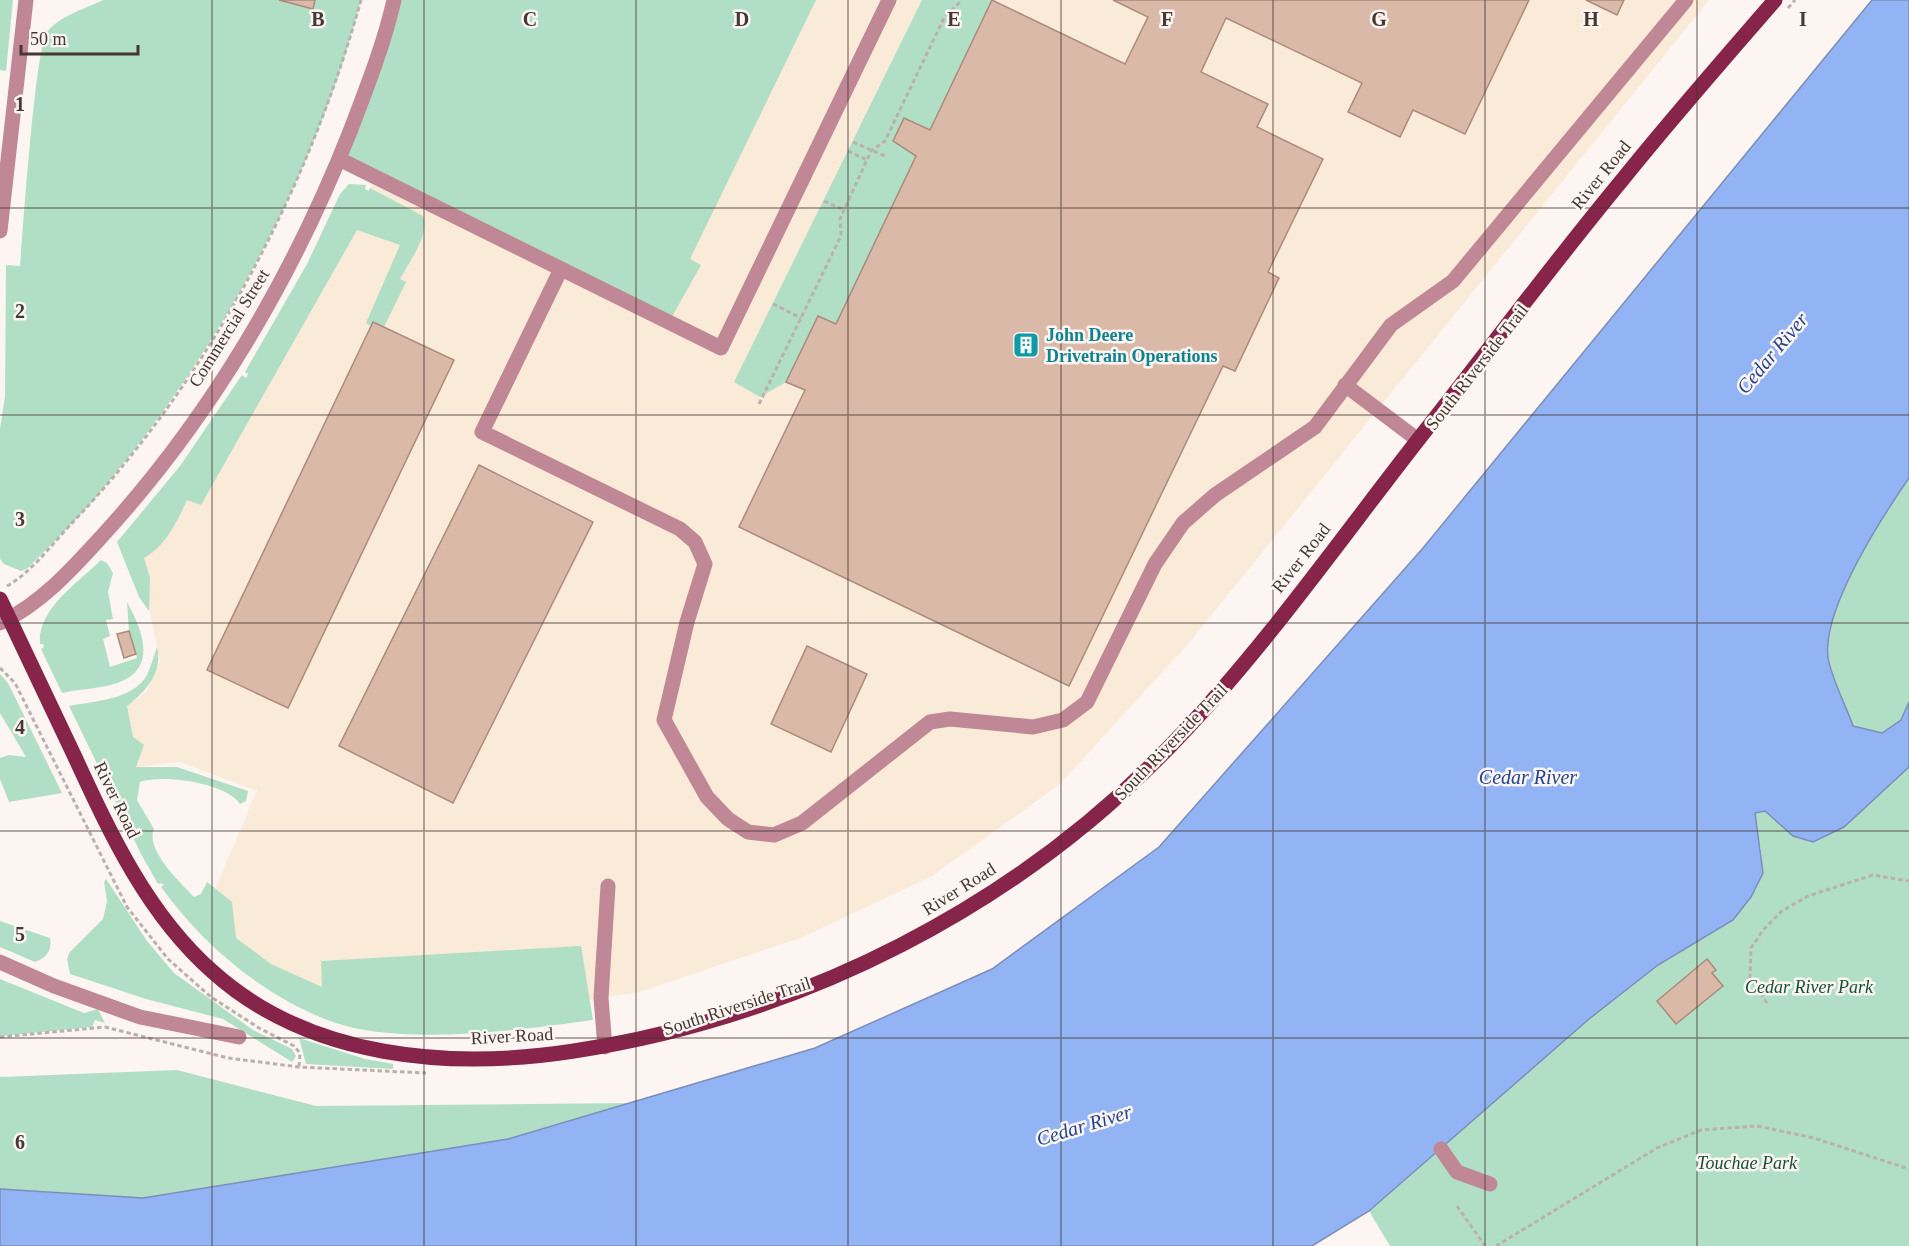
<svg xmlns="http://www.w3.org/2000/svg" width="1909" height="1246" font-family="'Times New Roman',serif">
	<rect width="100%" height="100%" fill="#fcf5f2"/>
	<path fill="#faead8" d="M 427,0 L 1709,0 L 1188,644 L 1060,784 L 932,876 L 803,937 L 639,992 L 511,1012 L 322,1000 L 201,922 L 257,791 L 180,762 L 135,767 L 127,706 L 147,691 L 160,661 L 138,556 L 244,427 L 388,155 Z"/>
	<path fill="#b1dfc5" d="M 0,0 L 13,0 L 6,71 L 0,70 Z
		M 103,0 L 361,0 C 315,178 215,357 97,496 C 76,521 51,544 28,568 L 21,571 L 4,564 L 0,559 L 0,429 L 5,396 L 6,265 L 20,266 C 23,232 35,49 47,32 C 59,16 85,9 103,0 Z
		M 394,0 L 816,0 L 690,259 L 701,265 L 669,322 L 339,159 Z
		M 922,0 L 992,0 L 930,130 L 905,118 L 893,140 L 916,156 L 836,324 L 818,316 L 786,382 L 760,397 L 734,382 Z
		M 349,184 L 366,185 L 365,189 L 369,191 L 370,188 L 423,216 C 430,235 409,262 400,279 L 406,282 L 384,327 L 374,322 L 371,326 L 366,323 L 400,245 L 357,230 L 201,505 L 187,500 C 178,520 165,547 144,558 L 150,578 L 149,611 L 139,597 L 117,542 L 180,466 L 242,375 L 246,378 L 248,374 L 245,372 L 307,264 L 340,194 Z
		M 1909,478 L 1909,702 L 1901,720 L 1882,733 L 1853,726 C 1847,708 1830,675 1827,657 C 1822,609 1881,517 1909,478 Z
		M 101,560 L 107,563 L 113,573 L 108,592 L 113,619 L 106,620 L 110,636 L 103,639 L 110,667 L 137,658 L 129,631 L 127,602 C 143,631 159,671 114,684 C 97,689 79,689 62,693 L 41,649 L 44,647 L 43,644 L 40,644 C 37,609 78,583 101,560 Z
		M 157,647 C 163,673 146,691 127,706 L 133,737 L 144,745 L 136,767 L 177,767 L 248,791 L 246,801 L 240,804 C 226,783 164,774 140,782 L 137,800 L 154,829 C 145,850 181,883 194,897 L 201,894 L 207,882 L 232,902 L 236,938 L 271,964 L 322,987 L 321,961 L 581,946 L 593,1020 C 521,1030 399,1047 330,1021 C 262,995 204,946 161,887 L 164,885 L 161,883 L 158,884 L 141,854 L 69,706 C 94,701 133,700 147,675 C 151,666 154,656 157,647 Z
		M 0,674 L 8,683 L 62,793 L 9,802 L 0,779 L 0,758 L 9,755 L 26,757 L 0,713 Z
		M 1909,767 L 1909,1246 L 1390,1246 L 1369,1211 L 1589,1019 L 1658,965 L 1733,920 L 1761,849 L 1755,830 L 1755,813 L 1765,811 L 1775,821 L 1844,827 Z
		M 106,879 L 147,941 L 174,973 L 253,1030 L 292,1049 L 296,1056 L 292,1062 L 223,1019 L 146,999 L 70,974 L 67,959 L 69,953 L 103,919 L 107,901 L 104,882 Z
		M 0,921 L 50,938 C 52,951 47,957 35,962 L 0,947 Z
		M 0,979 L 84,1013 L 98,1009 L 105,1023 L 95,1020 L 92,1027 L 0,1036 Z
		M 299,1038 L 365,1059 L 393,1064 L 393,1069 L 306,1064 Z
		M 177,1070 L 316,1106 L 629,1103 L 508,1139 L 143,1198 L 0,1189 L 0,1077 Z"/>
	<path fill="#93b4f4" stroke="#7c8eba" stroke-width="1.5" d="M 1872,0 L 1909,0 L 1909,478 C 1882,517 1822,609 1828,657 C 1830,675 1847,708 1853,726 L 1882,733 L 1901,720 L 1909,702 L 1909,767 L 1844,827 L 1813,842 L 1793,836 L 1765,811 L 1755,813 L 1763,873 L 1751,897 L 1733,920 L 1658,965 L 1589,1019 L 1369,1211 L 1312,1246 L 0,1246 L 0,1189 L 143,1198 L 508,1139 L 815,1048 L 992,969 L 1159,847 L 1423,548 Z"/>
	<path fill="#dbb9a9" stroke="#ab8b7c" stroke-width="1.5" d="M 279,0 L 315,0 L 313,9 Z
		M 992,0 L 1125,64 L 1148,17 L 1113,0 L 1529,0 L 1465,134 L 1413,110 L 1400,137 L 1348,112 L 1362,83 L 1226,18 L 1201,72 L 1268,104 L 1257,127 L 1323,159 L 1268,272 L 1279,278 L 1235,371 L 1223,366 L 1069,686 L 739,527 L 805,390 L 786,382 L 818,316 L 836,324 L 916,156 L 893,141 L 904,118 L 930,130 Z
		M 1586,0 L 1624,0 L 1617,15 Z
		M 373,322 L 454,360 L 288,708 L 207,670 Z
		M 479,465 L 593,522 L 453,803 L 339,746 Z
		M 129,631 L 136,654 L 124,658 L 117,634 Z
		M 807,646 L 867,674 L 831,752 L 771,724 Z
		M 1707,959 L 1716,970 L 1712,973 L 1723,986 L 1676,1024 L 1657,1001 Z"/>
	<g fill="none" stroke-linecap="round" stroke-linejoin="round">
		<path stroke="#bab1ad" stroke-width="3" stroke-dasharray="4.5 3" stroke-linecap="butt" d="M 1788,8 L 1795,0
			M 853,142 L 885,156
			M 848,151 L 867,160
			M 824,201 L 844,210
			M 773,304 L 801,318
			M 759,404 L 841,236 L 840,219 L 844,210 L 871,151 L 885,141 L 944,18 L 962,0
			M 7,586 C 32,572 52,544 72,523 C 209,380 308,190 361,0
			M 0,668 L 15,683 L 127,907 L 168,959 L 211,997 L 259,1028 L 294,1046 L 300,1053 L 299,1067
			M 1767,1003 L 1750,978 L 1751,948 L 1763,930 L 1782,911 L 1808,896 L 1873,875 L 1909,881
			M 0,1037 L 105,1027 L 228,1058 L 299,1067 L 426,1073
			M 1457,1206 L 1485,1246
			M 1496,1246 L 1657,1148 L 1701,1130 L 1757,1126 L 1814,1138 L 1909,1169"/>
		<path stroke="#c08796" stroke-width="15" d="M 339,159 L 721,348 L 889,0
			M 0,231 L 26,0
			M 561,269 L 482,432 L 680,529 L 695,542 L 705,564 L 687,622 L 664,720 L 707,797 L 728,819 L 748,832 L 774,835 L 802,823 L 930,722 L 950,719 L 1033,727 L 1063,720 L 1087,702 L 1155,564 L 1183,523 L 1215,495 L 1315,427 L 1391,325 L 1453,281 L 1686,0
			M 1345,385 L 1418,440
			M 0,623 C 41,604 73,568 103,535 C 210,418 293,277 351,129 C 367,87 384,44 394,0
			M 0,962 L 54,986 L 140,1017 L 239,1037
			M 605,1047 L 601,998 L 608,886
			M 1441,1149 L 1457,1172 L 1490,1184"/>
		<path stroke="#862449" stroke-width="15" d="M 0,599 C 25,651 49,703 74,755 C 110,833 147,914 213,972 C 310,1059 451,1070 574,1051 C 802,1016 1018,907 1177,739 C 1267,645 1344,534 1425,431 C 1491,347 1555,261 1623,179 C 1672,118 1724,59 1775,0"/>
	</g>
	<path fill="none" stroke="#453731" stroke-width="1.5" stroke-opacity="0.55" d="M 212,0 L 212,1246M 424,0 L 424,1246M 636,0 L 636,1246M 848,0 L 848,1246M 1061,0 L 1061,1246M 1273,0 L 1273,1246M 1485,0 L 1485,1246M 1697,0 L 1697,1246M 0,208 L 1909,208M 0,415 L 1909,415M 0,623 L 1909,623M 0,831 L 1909,831M 0,1038 L 1909,1038"/>
	<defs>
		<symbol id="building-square" viewBox="-11 -11 22 22"><rect x="-9" y="-9" width="18" height="18" rx="4" fill="#0f9aa8" stroke="#fcf5f2"/><path d="M-4-6H4V6H1V3H-1V6H-4ZM-2.5-4.3h1.7v1.8h-1.7ZM.8-4.3h1.7v1.8H.8ZM-2.5-1h1.7V.8h-1.7ZM.8-1h1.7V.8H.8Z" fill="#fff"/></symbol>
	</defs>
	<g fill-rule="evenodd">
		<use href="#building-square" x="1011" y="330" width="30" height="30"/>
	</g>
	<g text-anchor="middle" dominant-baseline="central" stroke-width="5" stroke-linejoin="round" paint-order="stroke">
		<g font-size="18" fill="#453731" stroke="#fcf5f2">
			<text transform="translate(1601 175) rotate(-51)">River Road</text>
			<text transform="translate(229 328) rotate(-58)">Commercial Street</text>
			<text transform="translate(1477 367) rotate(-52)">South Riverside Trail</text>
			<text transform="translate(1301 558) rotate(-52)">River Road</text>
			<text transform="translate(1171 742) rotate(-46)">South Riverside Trail</text>
			<text transform="translate(117 800) rotate(64)">River Road</text>
			<text transform="translate(959 889) rotate(-32)">River Road</text>
			<text transform="translate(737 1006) rotate(-18)">South Riverside Trail</text>
			<text transform="translate(512 1036) rotate(-3)">River Road</text>
		</g>
		<g font-size="18" font-weight="bold" fill="#0d838f" stroke="#fcf5f2" text-anchor="start">
			<text x="1046" y="335">John Deere<tspan x="1046" dy="21">Drivetrain Operations</tspan></text>
		</g>
		<g font-size="18" font-style="italic" fill="#145136" stroke="#fcf5f2">
			<text x="1809" y="987">Cedar River Park</text>
			<text x="1747" y="1163">Touchae Park</text>
		</g>
		<g font-size="20" font-style="italic" fill="#23448e" stroke="#fcf5f2">
			<text transform="translate(1772 353) rotate(-50)">Cedar River</text>
			<text x="1528" y="777">Cedar River</text>
			<text transform="translate(1084 1125) rotate(-17)">Cedar River</text>
		</g>
	</g>
	<g font-size="20" text-anchor="middle" font-weight="bold" fill="#453731" stroke="#fcf5f2" stroke-width="5" stroke-linejoin="round" paint-order="stroke">
		<text x="318" y="26">B</text>
		<text x="530" y="26">C</text>
		<text x="742" y="26">D</text>
		<text x="954" y="26">E</text>
		<text x="1167" y="26">F</text>
		<text x="1379" y="26">G</text>
		<text x="1591" y="26">H</text>
		<text x="1803" y="26">I</text>
		<text x="20" y="111">1</text>
		<text x="20" y="318">2</text>
		<text x="20" y="526">3</text>
		<text x="20" y="734">4</text>
		<text x="20" y="941">5</text>
		<text x="20" y="1149">6</text>
	</g>
	<path d="M21 45v9h117v-9" fill="none" stroke="#453731" stroke-width="3"/>
	<text x="30" y="45" font-size="18" fill="#453731" stroke="#fcf5f2" stroke-width="4.5" paint-order="stroke">50 m</text>
</svg>
